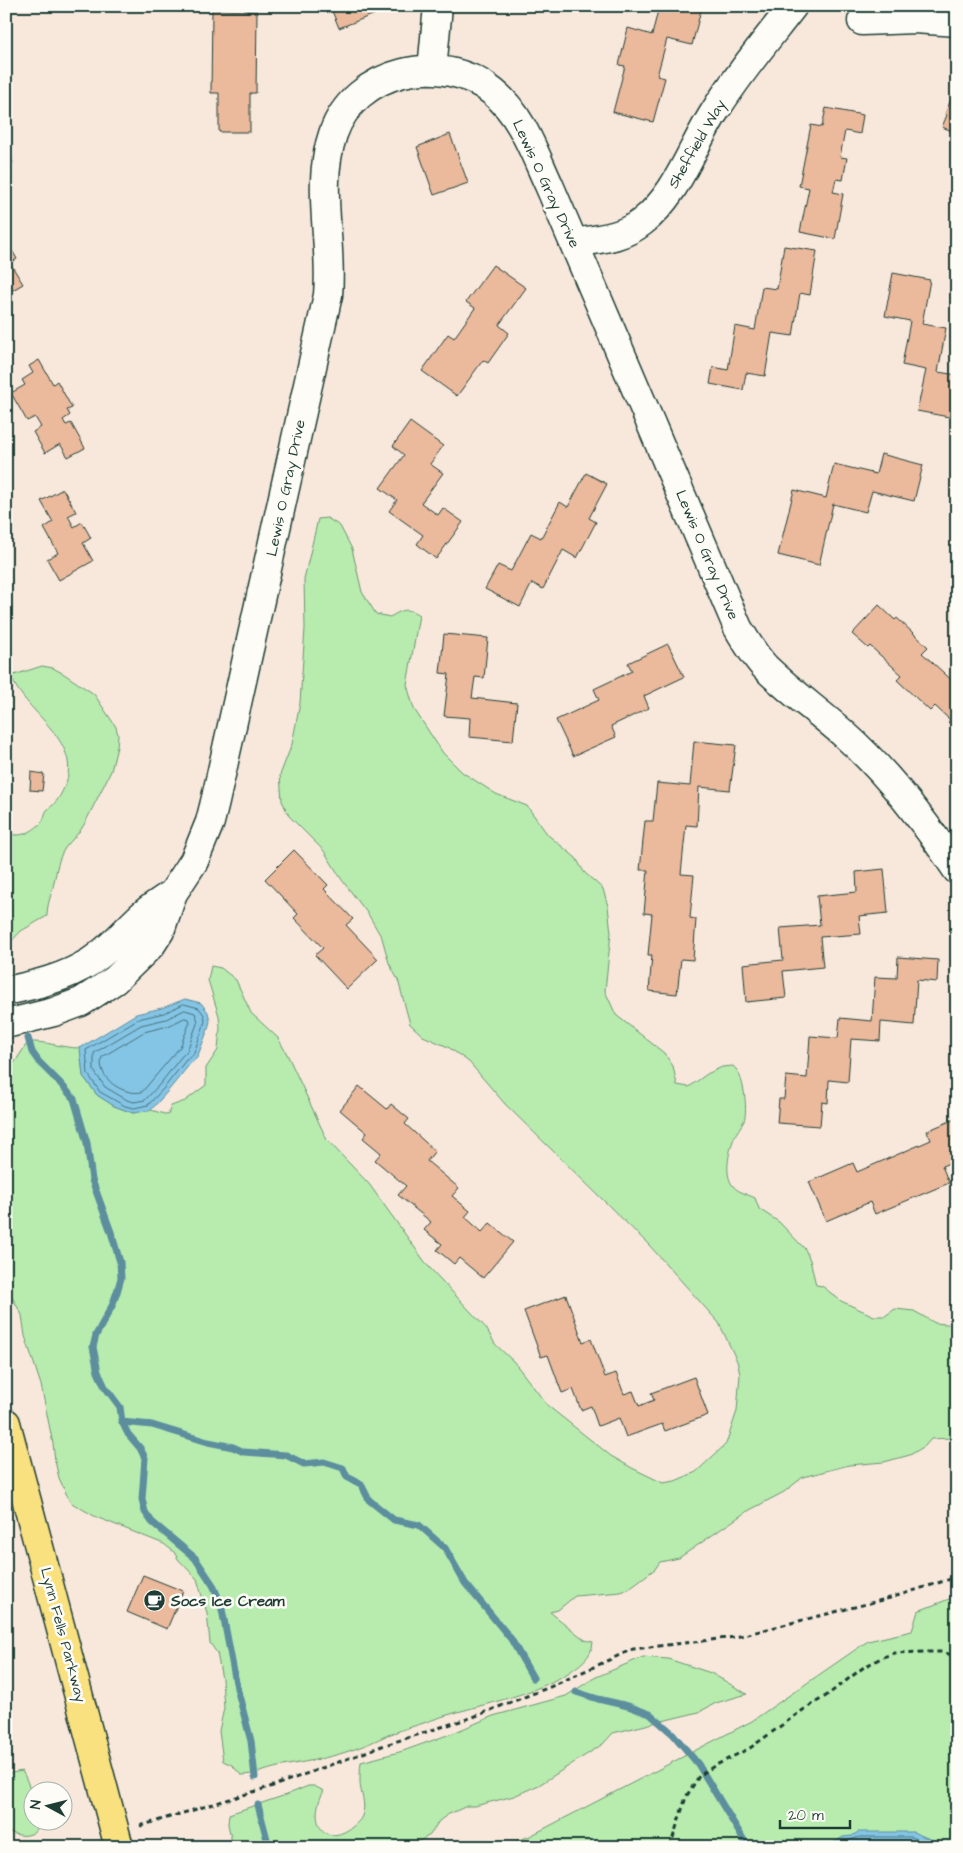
<svg xmlns="http://www.w3.org/2000/svg" width="963" height="1853" font-family="'Architects Daughter',sans-serif">
	<rect width="100%" height="100%" fill="#f8e8dc"/>
	<filter id="ink" filterUnits="userSpaceOnUse"><feTurbulence type="fractalNoise" baseFrequency=".02" numOctaves="2"/><feDisplacementMap in="SourceGraphic" scale="10" xChannelSelector="R" yChannelSelector="G"/><feConvolveMatrix kernelMatrix="1 2 1 2 8 2 1 2 1" color-interpolation-filters="sRGB"/></filter>
	<g filter="url(#ink)">
		<path fill="#b7ecae" stroke="#6b9471" d="M 327,518 L 340,526 L 352,549 L 362,592 L 376,614 L 390,617 C 402,610 407,607 419,615 L 407,685 L 414,709 L 443,753 L 462,772 L 496,794 L 527,806 L 548,835 L 576,858 L 584,872 L 603,889 L 608,906 L 611,933 L 605,991 L 616,1015 L 664,1053 L 673,1066 L 677,1085 L 689,1087 L 707,1074 L 722,1067 L 733,1066 C 744,1074 748,1109 744,1121 C 741,1127 736,1132 734,1138 C 729,1151 723,1176 734,1187 C 738,1192 749,1195 755,1198 L 759,1209 L 779,1222 L 805,1249 L 810,1260 L 816,1285 L 822,1286 L 841,1301 L 874,1316 L 885,1316 L 895,1309 L 914,1311 L 935,1323 L 957,1325 L 957,1432 L 951,1438 L 931,1439 L 925,1446 L 910,1455 L 884,1462 L 849,1465 L 803,1477 L 784,1492 L 746,1512 L 679,1558 L 660,1562 L 655,1569 L 628,1589 L 621,1592 L 575,1596 L 558,1610 L 550,1612 L 585,1640 L 593,1642 C 592,1657 580,1665 568,1673 C 527,1698 479,1704 435,1719 C 419,1725 403,1729 388,1735 C 375,1741 362,1747 349,1751 C 326,1759 302,1762 278,1767 C 265,1770 254,1775 241,1775 L 232,1765 L 223,1761 L 219,1731 L 224,1708 L 222,1679 L 217,1653 L 210,1643 L 207,1613 L 197,1579 L 178,1559 L 174,1552 L 164,1544 L 96,1517 L 70,1502 L 59,1478 L 55,1461 L 53,1444 L 41,1385 L 25,1336 L 22,1315 L 13,1299 L 6,1279 L 6,1070 L 15,1062 L 28,1042 C 46,1041 62,1048 80,1048 L 83,1076 L 97,1095 L 114,1106 L 133,1113 L 151,1110 L 168,1115 L 171,1106 L 185,1101 L 206,1085 L 206,1068 L 218,1050 L 220,1028 L 219,1016 L 208,980 L 211,966 L 221,968 L 236,980 L 251,1013 L 278,1038 L 288,1056 L 327,1140 L 369,1184 L 428,1266 L 486,1328 L 495,1344 L 514,1362 L 548,1406 L 611,1456 L 632,1468 L 663,1483 L 675,1481 L 696,1472 L 726,1444 L 737,1411 L 740,1374 L 737,1361 L 719,1323 L 649,1245 L 505,1104 L 469,1062 L 448,1047 L 423,1036 L 410,1024 L 398,980 L 389,963 L 382,938 L 368,914 L 342,880 L 324,851 L 289,816 L 282,801 L 280,775 L 292,744 L 300,703 L 305,628 L 304,579 L 318,519 Z
			M 42,666 L 53,668 L 64,674 L 94,694 L 116,727 L 118,735 L 117,747 L 111,771 L 85,823 C 80,833 72,839 65,848 C 58,859 57,869 54,882 C 52,894 47,903 47,916 L 21,931 L 6,947 L 6,833 C 20,838 31,833 41,823 C 45,819 44,814 47,810 C 49,808 52,806 53,805 C 57,801 60,796 62,792 C 89,742 25,715 11,676 Z
			M 957,1596 L 957,1847 L 500,1847 L 530,1836 L 752,1721 L 868,1641 L 912,1631 L 918,1611 Z
			M 643,1657 L 668,1659 L 711,1673 L 747,1694 L 716,1703 L 699,1712 L 613,1733 L 603,1744 L 539,1785 L 514,1796 L 475,1806 L 467,1806 L 447,1815 L 439,1821 L 430,1835 L 418,1842 L 403,1847 L 233,1847 L 228,1824 L 229,1814 L 286,1795 L 308,1786 L 314,1786 L 324,1791 C 308,1817 321,1849 351,1828 C 356,1824 360,1821 362,1816 C 367,1804 360,1793 360,1782 C 360,1776 360,1769 361,1762 L 403,1751 L 453,1733 L 493,1716 L 566,1696 L 594,1678 Z
			M 22,1771 C 32,1787 32,1802 32,1820 L 38,1821 L 36,1831 C 27,1838 16,1836 6,1830 L 6,1774 Z"/>
		<path fill="#84c4e5" stroke="#5c8e9e" d="M 185,999 L 201,1003 L 208,1012 L 210,1021 L 208,1029 L 197,1058 L 190,1064 L 168,1091 L 151,1110 L 133,1113 L 114,1106 L 97,1095 L 83,1076 L 80,1048 L 136,1014 L 162,1008 Z
			M 858,1832 L 913,1832 L 932,1840 L 935,1847 L 827,1847 L 843,1837 L 852,1836 Z"/>
		<g fill="none" stroke-linecap="round" stroke-linejoin="round">
			<path stroke="#47737b" stroke-width="1" d="M 184,1004 L 199,1008 L 204,1015 L 205,1021 L 203,1028 L 193,1055 L 186,1060 L 164,1088 L 148,1105 L 134,1108 L 125,1106 L 100,1092 L 88,1074 L 86,1050 L 138,1019 L 164,1013 Z
				M 185,1010 L 195,1013 L 198,1021 L 187,1051 L 181,1057 L 160,1084 L 145,1100 L 134,1102 L 127,1100 L 105,1087 L 94,1071 L 94,1053 L 141,1025 L 166,1019 Z
				M 185,1018 L 189,1019 L 190,1022 L 180,1047 L 142,1092 C 123,1096 96,1078 102,1057 L 144,1032 L 168,1026 Z
				M 836,1847 L 844,1842 L 859,1837 L 912,1837 L 928,1844 L 930,1847
				M 853,1847 L 861,1844 L 873,1843 L 910,1844 L 918,1847"/>
			<path stroke="#5c8e9e" stroke-width="7" d="M 28,1038 L 32,1052 L 39,1062 L 60,1083 L 74,1099 L 87,1143 L 92,1180 L 111,1232 L 120,1262 L 121,1278 L 117,1292 L 112,1306 L 96,1335 L 93,1347 L 98,1372 L 105,1387 L 120,1407 L 122,1422 L 128,1434 L 140,1448 L 145,1458 L 142,1499 L 145,1512 L 152,1522 L 195,1558 L 213,1585 L 221,1604 L 237,1688 L 251,1741 L 255,1777
				M 122,1422 L 152,1425 L 208,1442 L 233,1447 L 244,1452 L 286,1455 L 304,1464 L 324,1462 L 343,1468 L 347,1477 L 361,1484 L 369,1500 L 394,1520 L 419,1525 L 445,1548 L 465,1583 L 511,1639 L 533,1678
				M 576,1692 L 598,1699 L 628,1706 L 650,1714 L 673,1734 L 698,1764 L 748,1847
				M 258,1805 L 269,1847"/>
		</g>
		<path fill="#ebb99c" stroke="#1f3d34" d="M 330,6 L 377,6 L 380,12 L 339,28 Z
			M 659,6 L 702,6 L 692,45 L 667,39 L 657,76 L 665,78 L 653,122 L 613,112 L 625,66 L 619,65 L 628,28 L 652,35 Z
			M 212,10 L 257,11 L 256,93 L 250,93 L 250,132 L 219,132 L 219,93 L 211,93 Z
			M 957,85 L 957,133 L 942,127 L 947,115 L 945,114 Z
			M 826,108 L 863,115 L 860,134 L 845,131 L 840,157 L 847,158 L 843,180 L 836,179 L 833,192 L 843,194 L 835,239 L 800,232 L 809,188 L 799,186 L 811,125 L 822,127 Z
			M 450,134 L 468,183 L 434,195 L 417,147 Z
			M 6,143 L 13,163 L 6,165 Z
			M 6,240 L 17,259 L 10,263 L 23,284 L 6,294 Z
			M 784,246 L 817,251 L 810,295 L 800,293 L 793,336 L 772,333 L 765,376 L 746,373 L 743,390 L 710,384 L 713,367 L 728,370 L 735,326 L 755,330 L 762,287 L 777,289 Z
			M 493,265 L 526,288 L 499,325 L 509,333 L 488,363 L 483,360 L 457,396 L 422,371 L 448,334 L 454,338 L 475,308 L 466,302 Z
			M 893,273 L 930,280 L 922,324 L 946,328 L 938,372 L 957,375 L 957,405 L 954,418 L 917,411 L 926,370 L 902,365 L 910,321 L 885,316 Z
			M 39,360 L 53,384 L 57,381 L 72,408 L 67,410 L 70,415 L 63,420 L 66,425 L 71,423 L 85,448 L 68,457 L 60,444 L 45,453 L 33,432 L 41,427 L 35,417 L 27,421 L 11,393 L 25,385 L 22,380 L 33,373 L 29,366 Z
			M 410,422 L 443,446 L 430,464 L 443,473 L 421,503 L 438,515 L 443,508 L 463,522 L 436,559 L 417,544 L 423,535 L 389,511 L 397,500 L 380,488 L 404,455 L 393,446 Z
			M 881,454 L 923,465 L 914,501 L 872,491 L 866,512 L 833,504 L 819,565 L 778,555 L 794,490 L 826,498 L 834,464 L 876,474 Z
			M 586,473 L 607,484 L 589,518 L 596,522 L 577,558 L 563,550 L 543,589 L 532,583 L 520,607 L 485,589 L 498,565 L 511,571 L 531,533 L 541,538 L 560,502 L 568,507 Z
			M 63,489 L 76,512 L 68,516 L 74,527 L 82,522 L 91,538 L 83,543 L 93,561 L 59,580 L 47,559 L 58,553 L 44,528 L 53,522 L 41,501 Z
			M 879,605 L 895,620 L 897,618 L 928,647 L 922,653 L 956,684 L 957,683 L 957,731 L 948,722 L 950,720 L 935,706 L 930,711 L 897,680 L 902,675 L 870,646 L 868,648 L 852,634 Z
			M 444,634 L 488,638 L 484,678 L 475,677 L 472,698 L 517,703 L 513,741 L 469,737 L 470,718 L 444,716 L 449,674 L 440,673 Z
			M 668,644 L 684,677 L 644,696 L 649,708 L 611,726 L 616,737 L 573,756 L 556,720 L 599,700 L 594,689 L 632,671 L 628,663 Z
			M 694,741 L 736,745 L 730,790 L 699,787 L 697,826 L 686,825 L 681,874 L 694,875 L 690,918 L 696,919 L 693,960 L 681,959 L 677,994 L 649,991 L 652,955 L 648,955 L 652,914 L 644,913 L 648,870 L 640,870 L 645,821 L 653,821 L 657,783 L 690,786 Z
			M 31,772 L 44,774 L 42,791 L 30,790 Z
			M 294,850 L 328,885 L 324,889 L 353,919 L 346,925 L 378,959 L 347,989 L 315,955 L 323,948 L 294,918 L 298,914 L 265,879 Z
			M 884,869 L 888,913 L 859,916 L 861,934 L 820,937 L 823,967 L 783,971 L 786,998 L 746,1002 L 743,964 L 783,960 L 780,928 L 820,925 L 817,896 L 857,892 L 856,872 Z
			M 898,957 L 938,960 L 937,982 L 917,980 L 914,1025 L 881,1022 L 880,1041 L 851,1039 L 848,1082 L 829,1080 L 828,1103 L 822,1102 L 820,1126 L 777,1123 L 779,1099 L 784,1099 L 786,1076 L 807,1078 L 810,1036 L 838,1038 L 840,1018 L 872,1021 L 875,977 L 897,978 Z
			M 359,1086 L 387,1109 L 391,1104 L 409,1119 L 405,1124 L 435,1151 L 427,1161 L 459,1188 L 452,1196 L 470,1211 L 465,1217 L 482,1232 L 490,1223 L 513,1242 L 483,1278 L 459,1258 L 454,1264 L 437,1250 L 442,1244 L 424,1230 L 431,1222 L 398,1195 L 406,1186 L 375,1160 L 381,1153 L 363,1138 L 367,1133 L 340,1110 Z
			M 957,1118 L 957,1160 L 942,1166 L 949,1183 L 875,1214 L 870,1202 L 826,1221 L 809,1182 L 853,1163 L 857,1172 L 931,1140 L 927,1131 Z
			M 566,1295 L 583,1342 L 591,1339 L 605,1377 L 616,1373 L 624,1394 L 633,1391 L 639,1406 L 654,1400 L 651,1393 L 694,1377 L 708,1415 L 665,1431 L 662,1424 L 626,1437 L 619,1418 L 598,1426 L 591,1406 L 581,1410 L 573,1389 L 562,1393 L 548,1355 L 541,1357 L 524,1311 Z
			M 143,1575 L 183,1591 L 167,1629 L 127,1612 Z"/>
		<g fill="none" stroke-linecap="round" stroke-linejoin="round">
			<defs>
				<path id="minor" d="M 862,21 L 915,19 L 957,22
					M 432,70 L 438,6
					M 574,243 C 598,239 622,238 642,222 C 678,194 691,148 715,111 C 738,74 766,41 793,6
					M 6,991 C 35,985 65,978 90,962 C 109,950 123,933 139,918 C 149,908 162,901 173,893
					M 6,1024 L 54,1012 L 81,1002 L 115,980 L 151,945 L 160,931 L 173,893 L 194,861 L 210,822 L 215,802 L 328,295 C 333,242 315,186 333,134 C 355,70 442,50 493,92 C 522,115 534,153 549,185 L 738,628 C 746,641 755,657 766,668 C 791,692 819,712 845,735 C 888,773 925,822 957,870"/>
				<path id="major" d="M 6,1423 L 119,1847"/>
			</defs>
			<use href="#minor" stroke="#1f3d34" stroke-width="31"/>
			<use href="#major" stroke="#1f3d34" stroke-width="31"/>
			<path stroke="#1f3d34" stroke-width="3" stroke-dasharray="5 4" stroke-linecap="butt" d="M 140,1826 L 273,1786 L 382,1746 L 473,1717 L 550,1687 L 633,1649 L 736,1637 L 890,1598 L 957,1577
				M 670,1847 L 686,1797 L 699,1776 L 714,1766 L 750,1748 L 803,1710 L 826,1696 L 864,1667 L 881,1658 L 894,1653 L 924,1652 L 943,1652 L 957,1657"/>
			<use href="#minor" stroke="#fdfcf7" stroke-width="28"/>
			<use href="#major" stroke="#fae180" stroke-width="28"/>
		</g>
	</g>
	<defs>
		<symbol id="cafe-disc" viewBox="-11 -11 22 22"><circle r="9.5" fill="#1f3d34" stroke="#fdfcf7"/><path d="M-5.5-4.5H6V0H3Q3 3.5 0 3.5H-2.5Q-5.5 3.5-5.5 0ZM3-3.2v2h1.7v-2ZM-6 4.5H4V6H-6Z" fill="#fff"/></symbol>
	</defs>
	<g fill-rule="evenodd">
		<use href="#cafe-disc" x="142" y="1588" width="25" height="25"/>
	</g>
	<g text-anchor="middle" dominant-baseline="central" stroke-width="5" stroke-linejoin="round" paint-order="stroke">
		<g font-size="15" fill="#1f3d34" stroke="#fdfcf7">
			<text transform="translate(697 144) rotate(-60)">Sheffield Way</text>
			<text transform="translate(546 184) rotate(65)">Lewis O Gray Drive</text>
			<text transform="translate(286 488) rotate(-78)">Lewis O Gray Drive</text>
			<text transform="translate(707 555) rotate(67)">Lewis O Gray Drive</text>
			<text transform="translate(63 1635) rotate(75)">Lynn Fells Parkway</text>
		</g>
		<g font-size="15" font-weight="bold" fill="#1f3d34" stroke="#fdfcf7" text-anchor="start">
			<text x="171" y="1601">Socs Ice Cream</text>
		</g>
	</g>
	<rect width="963" height="1853" fill="none" stroke="#fdfcf7" stroke-width="25"/>
	<rect x="12" y="12" width="938" height="1828" fill="none" stroke="#1f3d34" stroke-width="2" filter="url(#ink)"/>
	<g transform="translate(48 1806) rotate(277)"><circle r="24" fill="#fdfcf7" stroke="#a4b0a9"/>
	<path d="M0-4L9 19L0 12L-9 19Z" fill="#1f3d34"/>
	<text y="-8" font-size="14" font-weight="bold" text-anchor="middle" fill="#1f3d34">N</text>
	</g>
	<path d="M780 1820v8h70v-8" fill="none" stroke="#1f3d34" stroke-width="2.5"/>
	<text x="788" y="1820" font-size="15" fill="#1f3d34" stroke="#fdfcf7" stroke-width="4" paint-order="stroke">20 m</text>
</svg>
